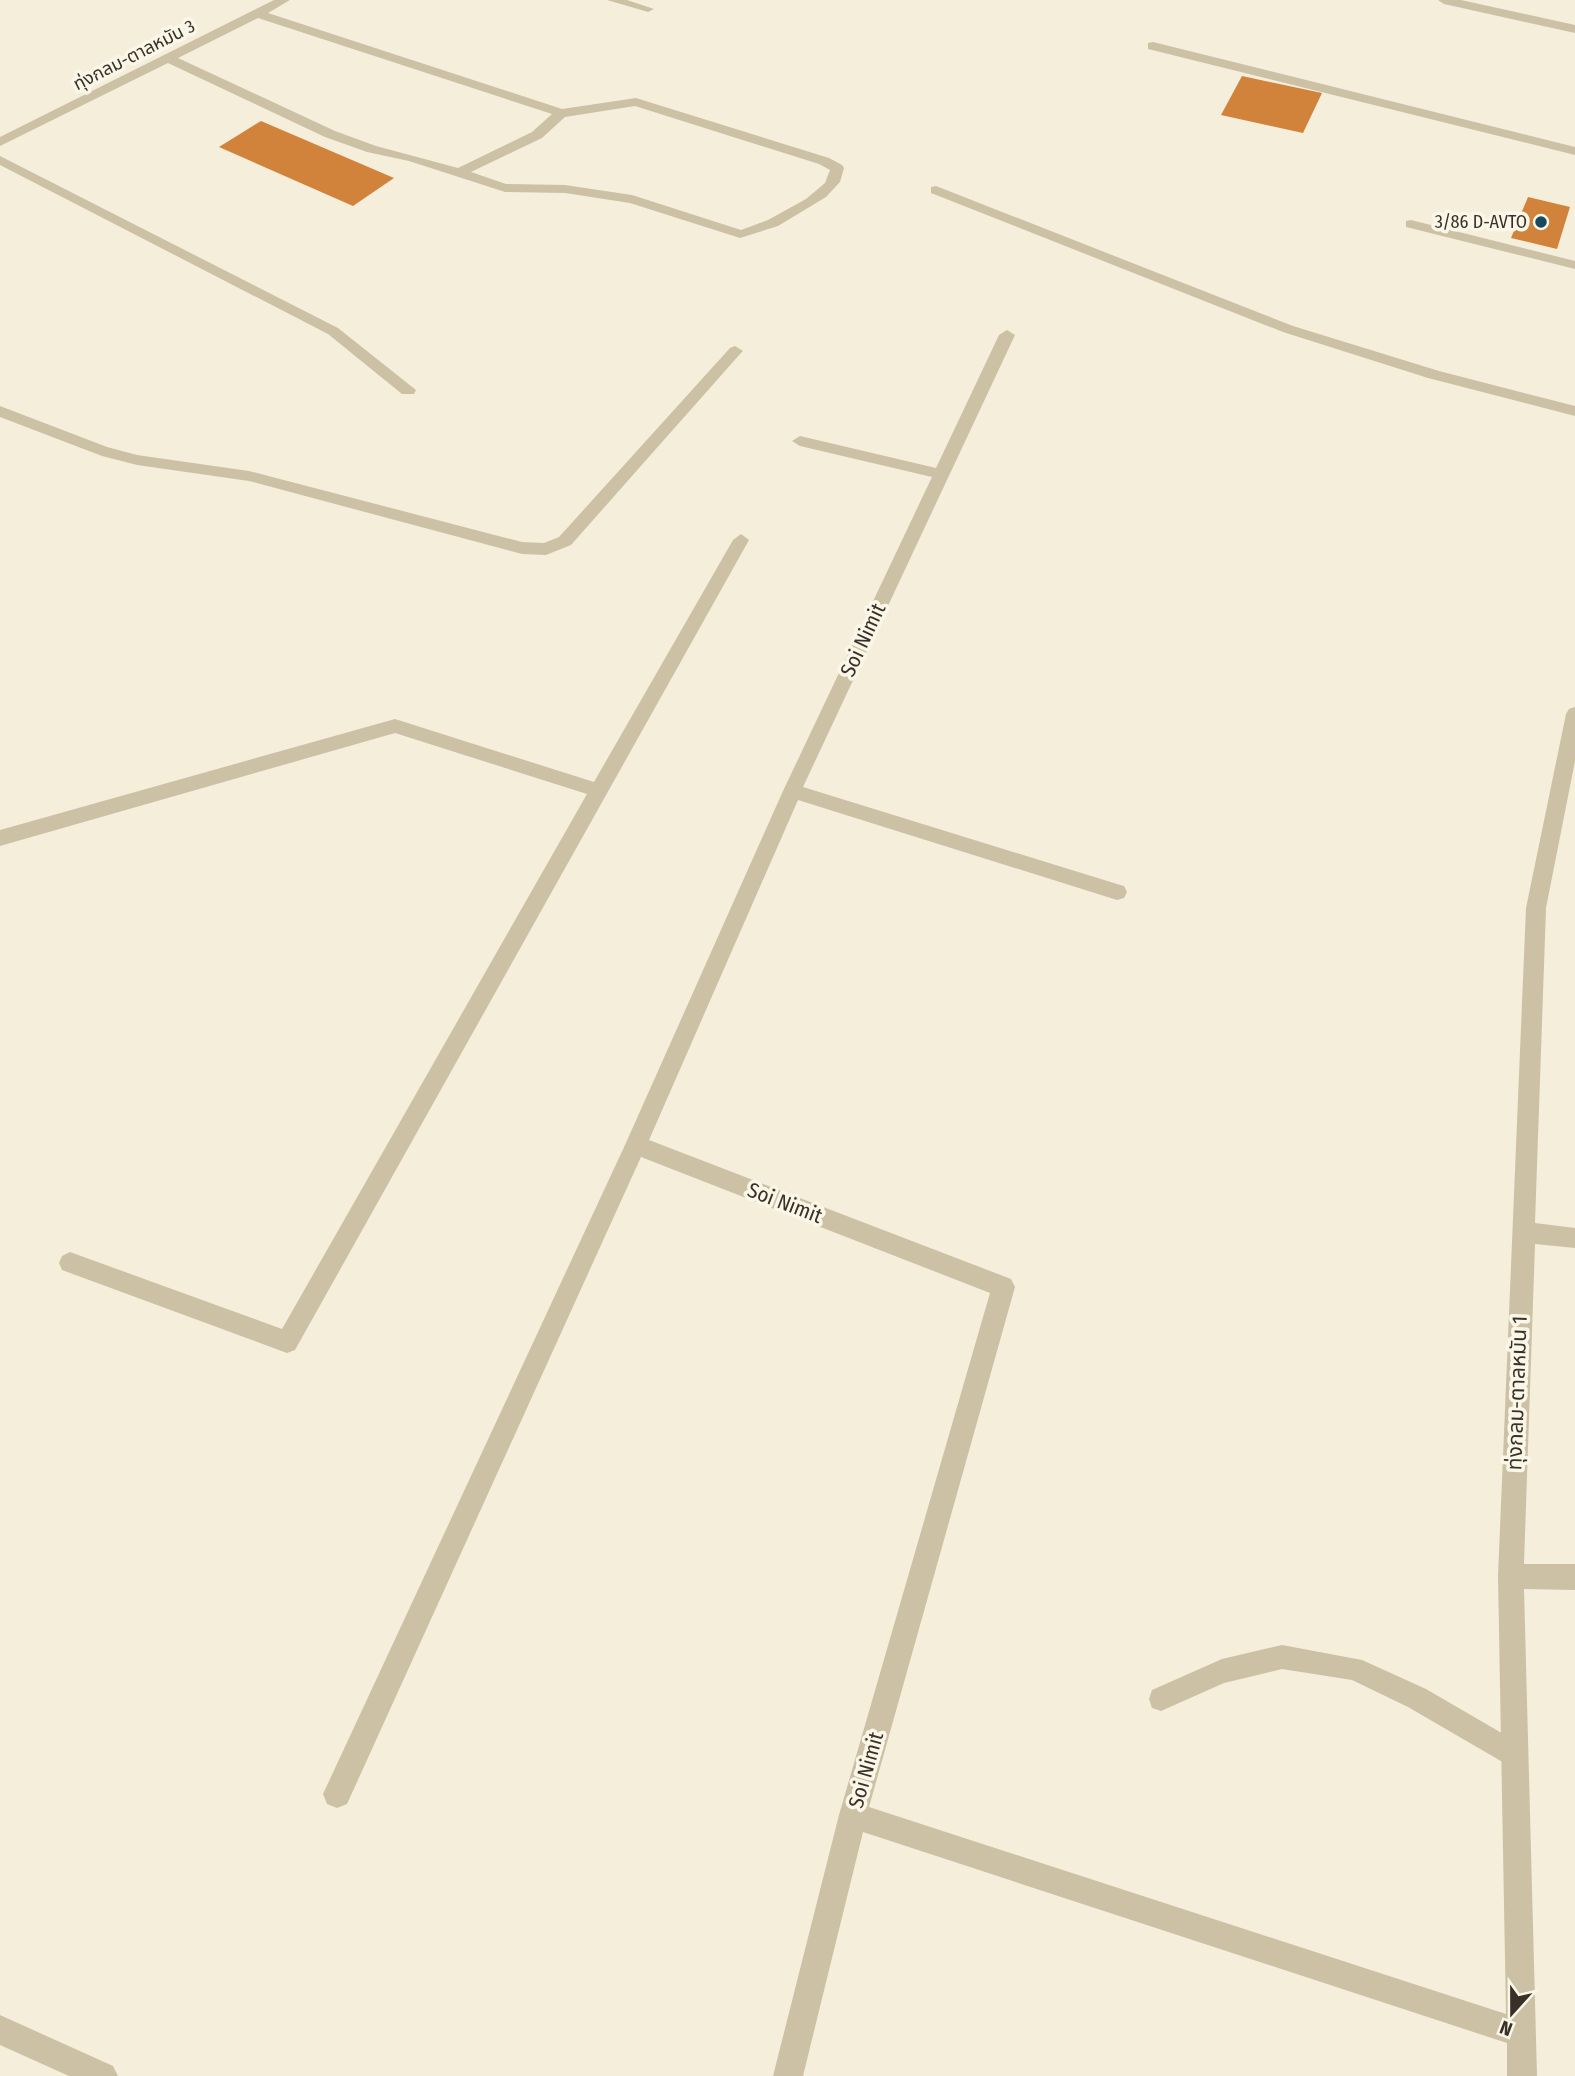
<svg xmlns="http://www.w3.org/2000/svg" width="1575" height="2076" font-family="'Fira Sans Condensed','Noto Sans Thai',sans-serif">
	<rect width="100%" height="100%" fill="#f4eedb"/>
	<path fill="#d1833c" d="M 1242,76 L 1322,93 L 1303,133 L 1221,115 Z
		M 261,121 L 394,178 L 353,206 L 219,147 Z
		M 1528,197 L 1570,207 L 1557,249 L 1511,238 Z"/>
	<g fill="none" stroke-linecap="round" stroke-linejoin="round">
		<path fill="#cdc1a5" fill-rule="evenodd" d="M 607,0 L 627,0 L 654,9 L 648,12 Z
			M 1282,1645 L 1362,1660 L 1426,1689 L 1524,1746 L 1527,1755 L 1524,1764 L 1515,1767 L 1506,1764 L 1408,1707 L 1352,1680 L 1282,1669 L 1224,1683 L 1161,1711 L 1152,1708 L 1149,1699 L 1152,1690 L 1222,1659 Z"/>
		<path fill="#cdc1a5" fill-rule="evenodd" d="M 274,0 L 290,0 L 268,13 L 562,109 L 636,98 L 829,158 L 842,165 L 844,168 L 840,182 L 826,197 L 778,226 L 740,238 L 630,203 L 565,193 L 505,192 L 409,161 L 367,152 L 325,137 L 168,63 L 0,146 L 0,137 ZM 258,18 L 552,114 L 532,132 L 458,168 L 376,146 L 335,131 L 178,58 ZM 635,106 L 819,164 L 830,170 L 825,183 L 806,199 L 768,220 L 741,230 L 632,195 L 565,185 L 506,184 L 471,172 L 542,138 L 565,117 Z
			M 1438,0 L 1461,0 L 1575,25 L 1575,33 L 1444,4 Z
			M 1153,42 L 1575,147 L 1575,155 L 1148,49 L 1148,43 Z
			M 0,156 L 338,328 L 416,390 L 414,394 L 402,394 L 328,334 L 0,165 Z
			M 936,186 L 1293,326 L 1439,371 L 1575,406 L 1575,416 L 1428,378 L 1283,332 L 931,193 L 931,187 Z
			M 1411,220 L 1575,261 L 1575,269 L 1406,227 L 1406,221 Z
			M 1007,330 L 1015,335 L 803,787 L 1117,884 L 1124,886 L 1127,892 L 1124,898 L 1117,900 L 798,800 L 649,1140 L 1011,1279 L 1015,1287 L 869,1807 L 1506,2014 L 1498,1576 L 1526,908 L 1566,714 L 1569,709 L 1575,707 L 1575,761 L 1546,908 L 1535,1223 L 1575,1228 L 1575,1248 L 1535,1244 L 1524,1564 L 1575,1564 L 1575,1590 L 1524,1589 L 1537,2076 L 1507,2076 L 1507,2043 L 863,1832 L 803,2076 L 773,2076 L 839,1815 L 990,1293 L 641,1157 L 347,1804 L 337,1808 L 327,1804 L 323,1794 L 625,1145 L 783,791 L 932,477 L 800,446 L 792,441 L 800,436 L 936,468 L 999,335 Z
			M 735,346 L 743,351 L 740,354 L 571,545 L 546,555 L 522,554 L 249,481 L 137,465 L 102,456 L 0,417 L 0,406 L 107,447 L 137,455 L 249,471 L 522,542 L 544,543 L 559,537 L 730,348 Z
			M 741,534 L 749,540 L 295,1350 L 287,1353 L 62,1270 L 59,1263 L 62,1256 L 70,1252 L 282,1329 L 587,794 L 395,733 L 0,846 L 0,830 L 395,719 L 594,782 L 733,540 Z
			M 0,2015 L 113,2066 L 118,2076 L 69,2076 L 0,2045 Z"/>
	</g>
	<circle fill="#19495e" stroke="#fbf7e8" stroke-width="2.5" cx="1541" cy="222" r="7"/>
	<g text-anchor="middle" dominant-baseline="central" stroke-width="7" stroke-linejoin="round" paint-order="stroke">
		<g font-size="18" fill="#393127" stroke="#fbf7e8">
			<text transform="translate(134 55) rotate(-27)">ทุ่งกลม-ตาลหมัน 3</text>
		</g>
		<g font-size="18" fill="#393127" stroke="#fbf7e8" text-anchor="end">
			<text x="1527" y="222">3/86 D-AVTO</text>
		</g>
		<g font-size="21" fill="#393127" stroke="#fbf7e8">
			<text transform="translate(863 640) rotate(-65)">Soi Nimit</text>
			<text transform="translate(785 1203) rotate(21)">Soi Nimit</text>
			<text transform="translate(1517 1393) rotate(-88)">ทุ่งกลม-ตาลหมัน 1</text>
			<text transform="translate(866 1770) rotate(-74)">Soi Nimit</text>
		</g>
	</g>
	<g transform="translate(1512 2013) rotate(201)" stroke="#fbf7e8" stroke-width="5" paint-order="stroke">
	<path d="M0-5L12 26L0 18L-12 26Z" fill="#393127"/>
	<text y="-10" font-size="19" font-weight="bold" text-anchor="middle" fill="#393127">N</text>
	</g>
</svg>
